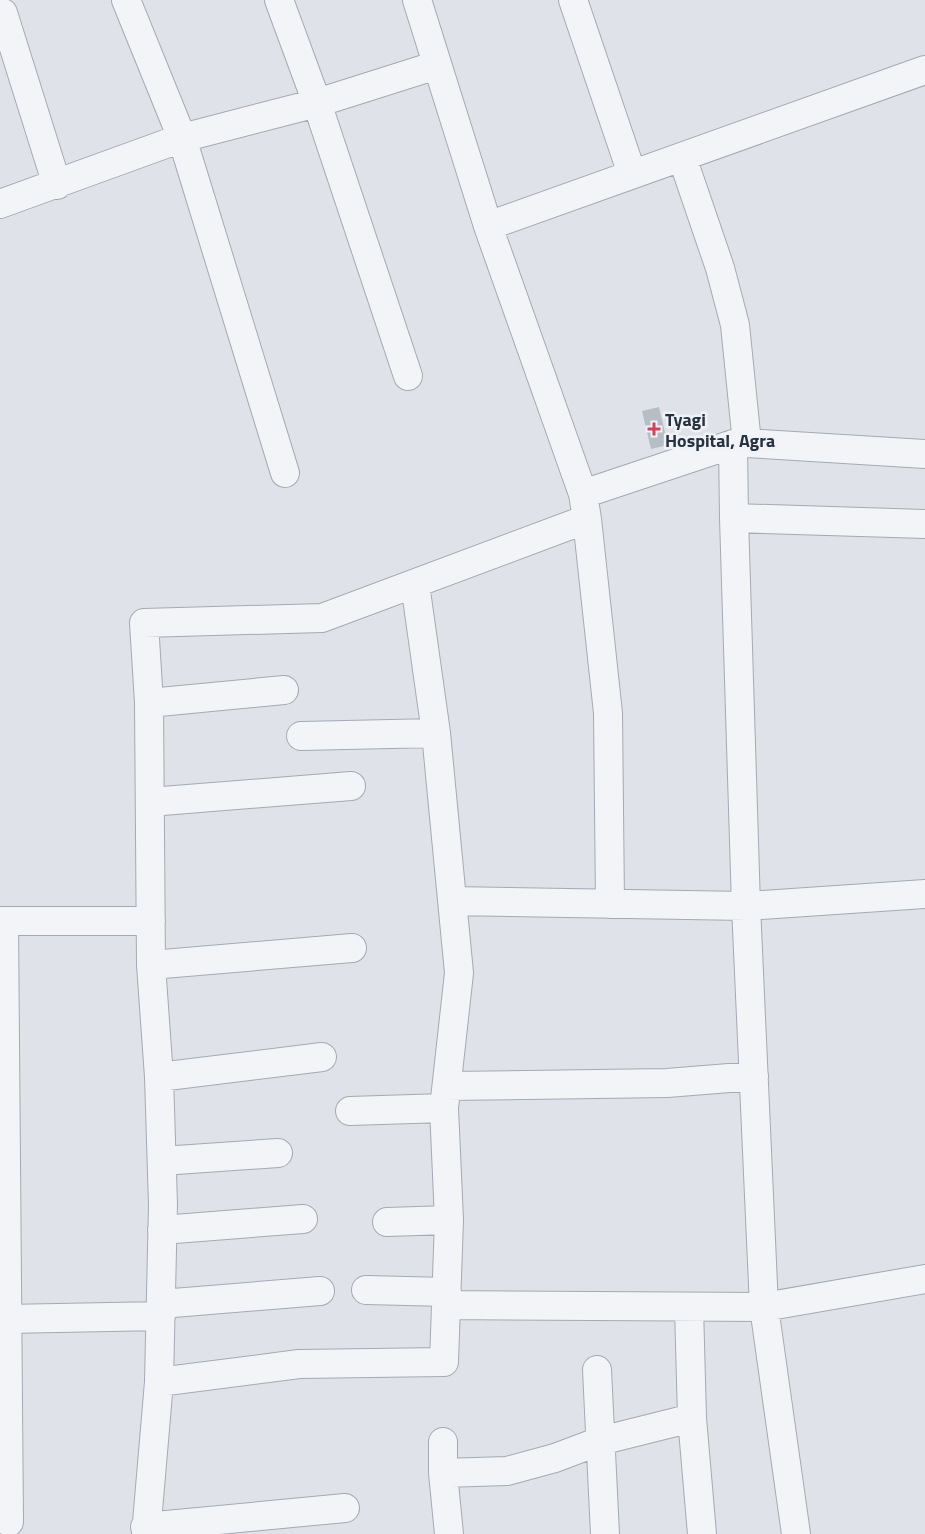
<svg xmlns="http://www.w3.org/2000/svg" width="925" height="1534" font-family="'Titillium Web',sans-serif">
	<rect width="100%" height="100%" fill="#dfe3e9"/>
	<path fill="#b7bdc5" d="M 659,407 L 668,445 L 651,449 L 642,411 Z"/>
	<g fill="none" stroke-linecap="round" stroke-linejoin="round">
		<defs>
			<path id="minor" d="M 126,0 L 182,138 L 285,473
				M 279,0 L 317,103 L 408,376
				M 417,0 L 488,226 L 925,70
				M 573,0 L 632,174
				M 3,13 L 57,185
				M 682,157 L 720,268 L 735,325 L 747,443
				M 0,204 L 182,138 L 317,103 L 437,65
				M 733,444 L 734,518
				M 583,494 L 733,444 L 747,443 L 925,454
				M 587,519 L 608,713 L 610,904
				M 149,703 L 284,690
				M 301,736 L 436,733
				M 150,802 L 351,786
				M 452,901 L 746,906 L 925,894
				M 0,921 L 151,921
				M 4,921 L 9,1522
				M 151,965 L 352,948
				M 159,1077 L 322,1057
				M 447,1086 L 667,1083 L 754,1076
				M 350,1111 L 444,1108
				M 162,1161 L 278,1153
				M 387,1222 L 449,1220
				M 162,1230 L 303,1219
				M 366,1290 L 447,1292
				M 161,1304 L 320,1291
				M 446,1305 L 764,1307 L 925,1279
				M 689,1307 L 692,1418 L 702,1534
				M 6,1319 L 161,1316
				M 597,1370 L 605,1534
				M 159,1382 L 299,1364 L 444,1362 L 449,1220 L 444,1108 L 459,973 L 436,733 L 415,584
				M 443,1442 L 443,1473 L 449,1534
				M 443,1473 L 507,1471 L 555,1458 L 600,1441 L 692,1418
				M 145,1527 L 345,1508
				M 146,1534 L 159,1382 L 163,1205 L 159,1077 L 151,965 L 149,703 L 144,623 L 322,618 L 587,519 L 583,494 L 488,226
				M 796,1534 L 764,1307 L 746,906 L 734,518 L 925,524"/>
		</defs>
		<use href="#minor" stroke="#a4aab3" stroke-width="30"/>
		<use href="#minor" stroke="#f2f4f7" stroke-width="28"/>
	</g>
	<path fill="#ce445d" stroke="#eff2f6" stroke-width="2" d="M651.5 421.5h5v5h5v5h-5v5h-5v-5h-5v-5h5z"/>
	<g text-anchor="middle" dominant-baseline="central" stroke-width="5" stroke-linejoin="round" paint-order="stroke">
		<g font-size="18" font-weight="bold" fill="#283140" stroke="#eff2f6" text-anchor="start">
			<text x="665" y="419">Tyagi<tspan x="665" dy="21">Hospital, Agra</tspan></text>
		</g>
	</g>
</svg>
